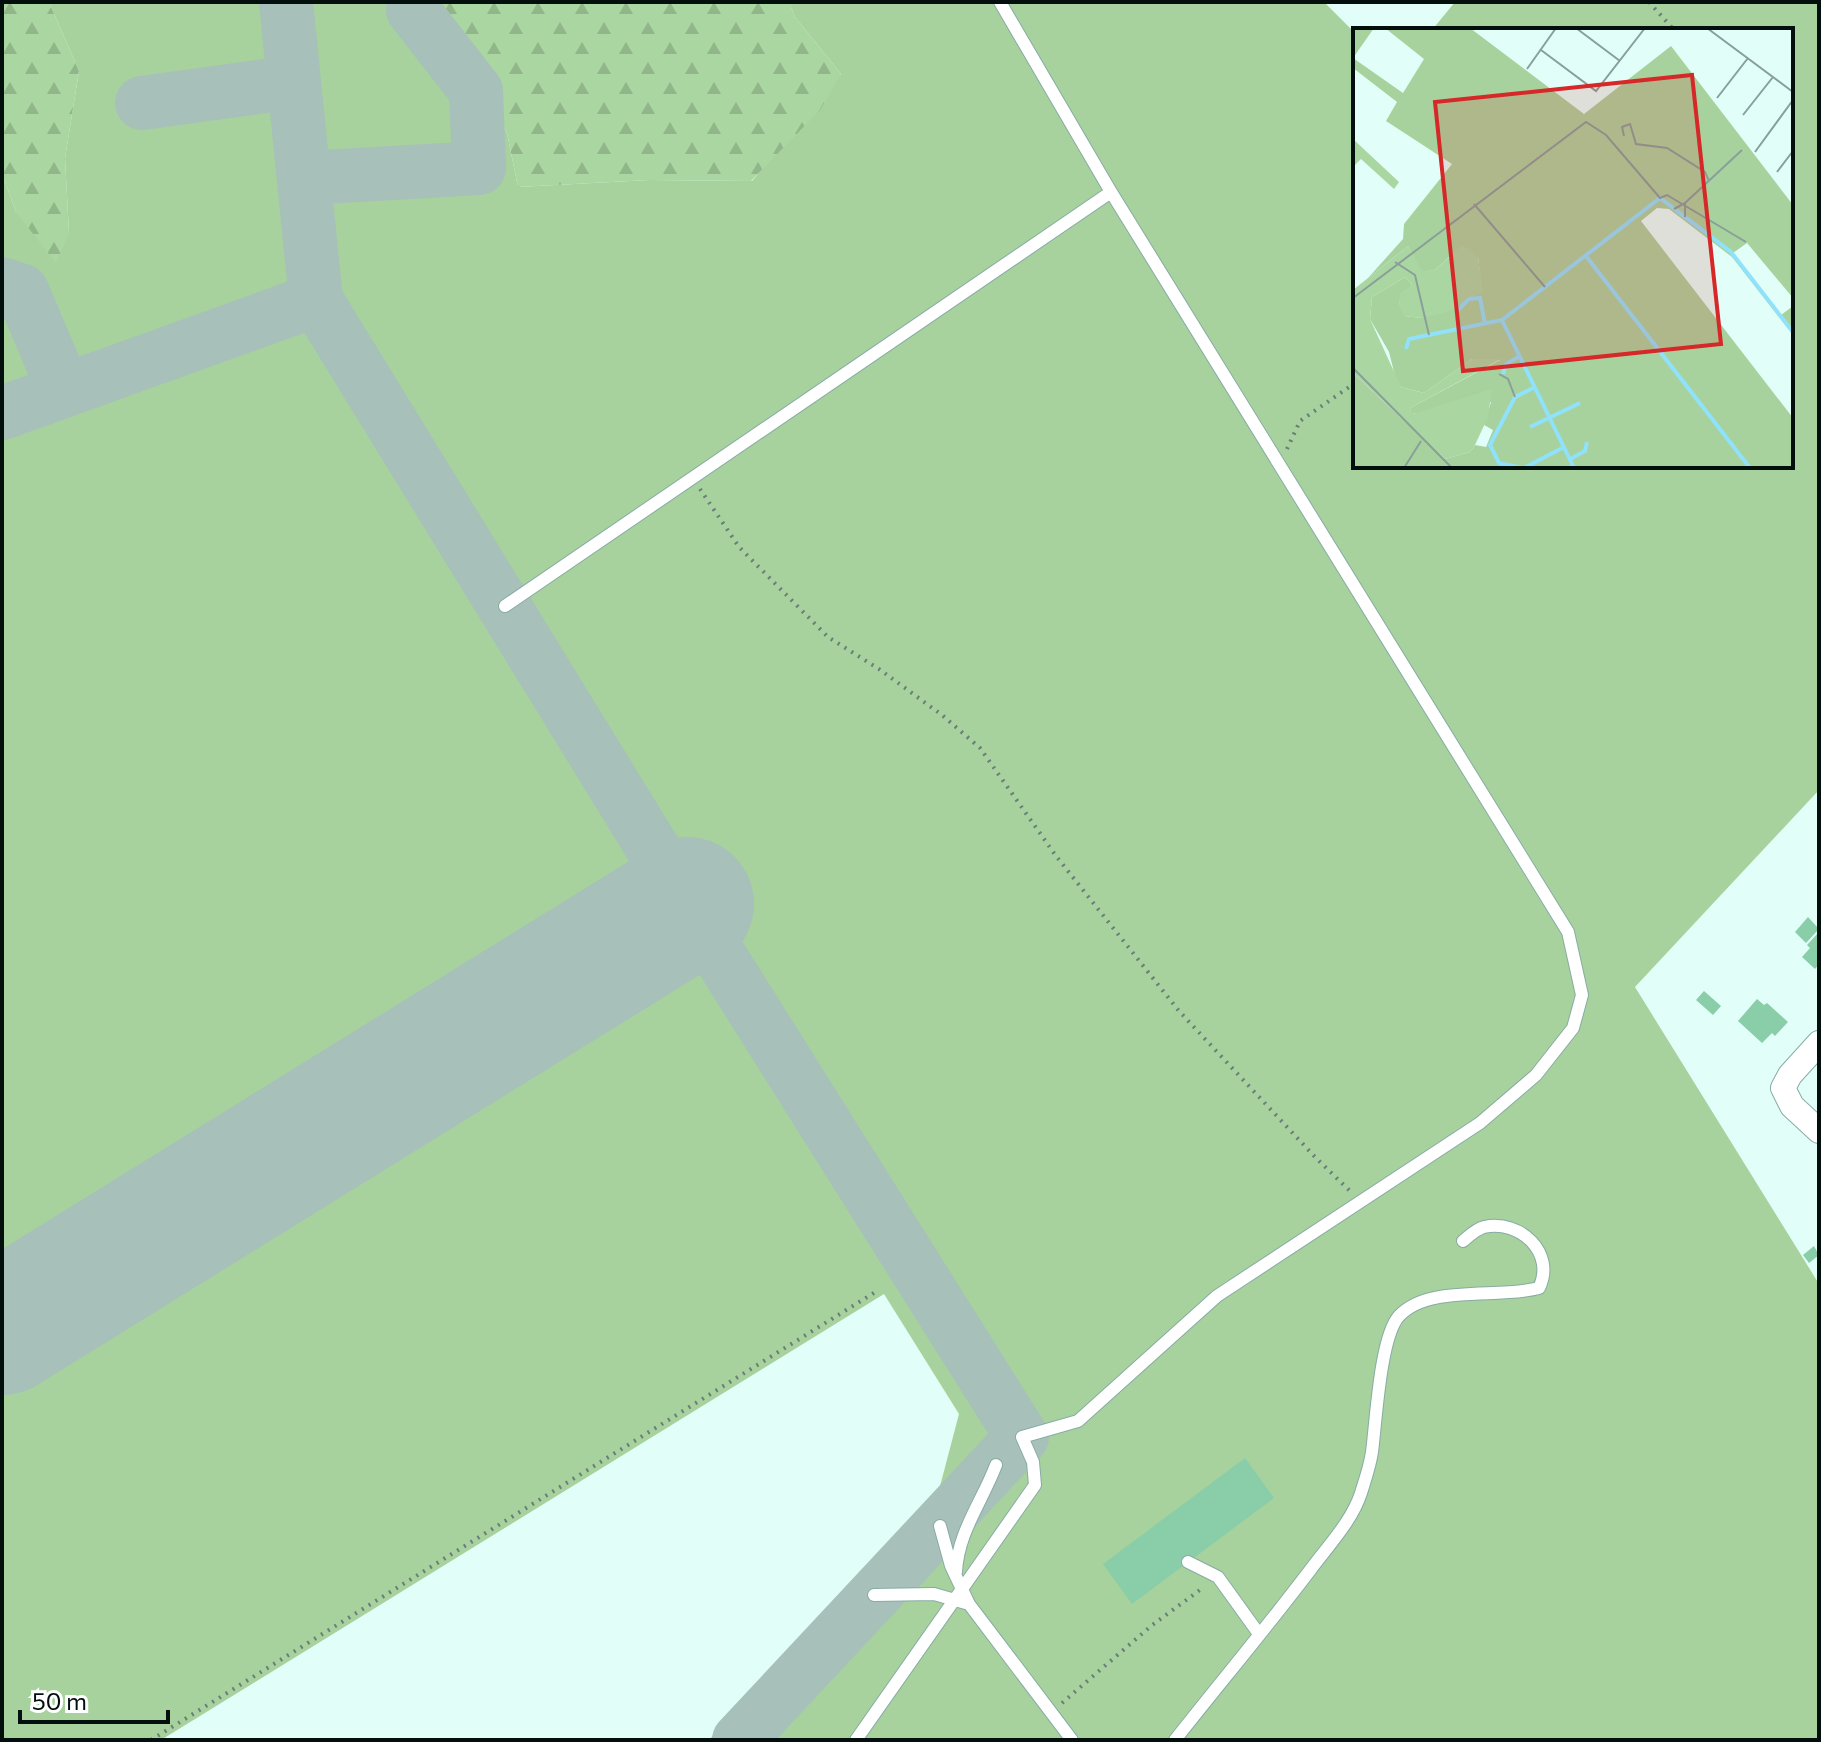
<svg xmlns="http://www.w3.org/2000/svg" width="1821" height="1742" font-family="Commissioner,sans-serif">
	<defs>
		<pattern id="forest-firs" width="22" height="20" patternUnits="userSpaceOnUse" patternTransform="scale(2)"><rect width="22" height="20" fill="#aad6a1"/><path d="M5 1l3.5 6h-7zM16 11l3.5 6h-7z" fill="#91b689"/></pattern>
	</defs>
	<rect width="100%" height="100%" fill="#e1fff8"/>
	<path fill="#a7d29d" d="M 49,2 L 436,2 L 507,133 L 518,187 L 649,180 L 752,181 L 841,74 L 795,17 L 789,2 L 1324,2 L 1355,33 L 1355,466 L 1791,466 L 1791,30 L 1432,30 L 1455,2 L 1819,2 L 1819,790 L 1635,987 L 1819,1284 L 1819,1740 L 709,1740 L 939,1490 L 959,1414 L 884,1294 L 161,1740 L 2,1740 L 2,174 L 16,212 L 69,233 L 65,158 L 79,71 Z"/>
	<path fill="url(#forest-firs)" d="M 2,2 L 49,2 L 79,71 L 65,158 L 69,233 L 56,263 L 16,212 L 2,174 Z
		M 436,2 L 789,2 L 795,17 L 841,74 L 820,110 L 751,181 L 649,180 L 518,187 L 507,133 Z"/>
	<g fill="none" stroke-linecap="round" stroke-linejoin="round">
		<path stroke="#a7c0ba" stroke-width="54" d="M 286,2 L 316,300 L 687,904 L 1022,1437 L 739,1740
			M 142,103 L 294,82
			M 304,178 L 479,168 L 476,91 L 413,10
			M 2,284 L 22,291 L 64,390
			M 2,413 L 316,300"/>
		<path stroke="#a7c0ba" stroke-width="134" d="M 2,1328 L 687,904"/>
	</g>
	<path fill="#89cda9" d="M 1808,917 L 1819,929 L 1806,943 L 1795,932 Z
		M 1819,932 L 1819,964 L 1815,969 L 1802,957 L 1810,948 L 1807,945 Z
		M 1704,991 L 1721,1006 L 1713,1015 L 1696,1000 Z
		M 1757,999 L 1764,1005 L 1767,1003 L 1788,1022 L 1775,1036 L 1772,1033 L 1762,1043 L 1738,1021 Z
		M 1814,1246 L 1819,1255 L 1809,1263 L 1803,1255 Z
		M 1245,1458 L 1274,1498 L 1132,1604 L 1103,1564 Z"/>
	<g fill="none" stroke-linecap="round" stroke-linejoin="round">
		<defs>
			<path id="lane" d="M 505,606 L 1111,192
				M 1188,1562 L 1218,1577 L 1259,1634
				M 956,1572 C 958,1532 982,1502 996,1465
				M 874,1595 L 934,1594 L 969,1604 L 951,1566 L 940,1526
				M 969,1604 L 1072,1740
				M 856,1740 L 1035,1485 L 1033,1462 L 1022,1437 L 1078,1421 L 1217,1296 L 1480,1123 L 1536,1075 L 1573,1028 L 1582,995 L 1568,932 L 1111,192 L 1000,2
				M 1175,1740 C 1220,1683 1267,1627 1311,1569 C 1328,1546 1352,1521 1361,1493 C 1365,1480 1370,1466 1372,1452 C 1376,1422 1380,1337 1399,1316 C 1428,1284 1499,1299 1539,1288 C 1556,1254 1521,1219 1484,1227 C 1476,1229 1469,1236 1463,1241"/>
			<path id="street" d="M 1819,1043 L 1790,1075 L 1783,1088 L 1792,1106 L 1819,1131"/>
		</defs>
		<use href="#lane" stroke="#87aca4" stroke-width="14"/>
		<use href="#street" stroke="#87aca4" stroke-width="26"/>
		<path stroke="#6a7e7a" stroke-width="4" stroke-dasharray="2 6" stroke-linecap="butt" d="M 1649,2 L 1674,30
			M 1287,449 L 1300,421 L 1355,383
			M 700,489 L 739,547 L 828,637 L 879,669 L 942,715 L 980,748 L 1056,856 L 1179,1011 L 1315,1157 L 1350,1191
			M 1062,1703 L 1151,1626 L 1204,1587
			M 151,1740 L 877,1291"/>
		<use href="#lane" stroke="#fff" stroke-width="12"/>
		<use href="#street" stroke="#fff" stroke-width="24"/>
	</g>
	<g transform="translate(1353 28)">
		<rect width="440" height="440" fill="#e1fff8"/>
		<path d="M 0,0 L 21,0 L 0,30 L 50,65 L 71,31 L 32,0 L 117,0 L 231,86 L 318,18 L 440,177 L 440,270 L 394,215 L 380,225 L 428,287 L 440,278 L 440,307 L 379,229 L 316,181 L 304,180 L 288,193 L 440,390 L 440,440 L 0,440 L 0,345 L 92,431 L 117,424 L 122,417 L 133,419 L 140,402 L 131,397 L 138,374 L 59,386 L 57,380 L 147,332 L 119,331 L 71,365 L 48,359 L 42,348 L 36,324 L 17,291 L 19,269 L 52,249 L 59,257 L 46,275 L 52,288 L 68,290 L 129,264 L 125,229 L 100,225 L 82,242 L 68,244 L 55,218 L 15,250 L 50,211 L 51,196 L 99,136 L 33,93 L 44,74 L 0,40 Z" fill="#a7d29d"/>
		<path d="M 0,111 L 46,154 L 41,161 L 8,131 L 0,139 ZM 55,218 L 69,243 L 82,242 L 108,218 L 114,220 L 125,229 L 130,264 L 95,284 L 68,290 L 51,288 L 46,275 L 47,265 L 59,257 L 52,249 L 19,269 L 17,291 L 48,359 L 71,365 L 119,331 L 148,331 L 57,380 L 60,386 L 139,361 L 135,389 L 122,417 L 117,424 L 92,431 L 0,345 L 0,262 Z" fill="#aad6a1"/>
		<path fill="none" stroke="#90e1fb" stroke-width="4" d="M 233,228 L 397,440M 105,282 L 116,271 L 127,270 L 132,296M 149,292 L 221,440M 53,321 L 56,311 L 149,292 L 307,170 L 378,224 L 440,304M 150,346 L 153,336 L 167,328M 177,399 L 227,375M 217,431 L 232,423 L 234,414M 169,440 L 146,435 L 137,417 L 162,369 L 182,359M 171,440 L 211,419"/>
		<path fill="none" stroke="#889f9a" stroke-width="2" d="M 223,0 L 267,33M 354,0 L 440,64M 188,22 L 243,63 L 292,0M 174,41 L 203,0M 364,70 L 395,30M 390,87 L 420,49M 271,108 L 269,99 L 277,96 L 283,116 L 314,120 L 352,144 L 356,153M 402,124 L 440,72M 424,144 L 440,123M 332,175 L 389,122M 121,176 L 192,259M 321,181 L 332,175 L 332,189M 42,234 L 62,247 L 76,307M 0,270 L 233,94 L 253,107 L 307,170 L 314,167 L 393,214M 0,340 L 99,440M 146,346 L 155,351 L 162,369M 51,440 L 68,413"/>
		<path fill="#d62828" fill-opacity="0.15" stroke="#d62828" stroke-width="4" d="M 339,47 L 368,316 L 110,343 L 82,74 Z"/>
		<rect width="440" height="440" fill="none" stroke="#030f0d" stroke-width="4"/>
	</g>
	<rect width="1821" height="1742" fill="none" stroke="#030f0d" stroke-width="8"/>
	<path d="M20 1710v12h148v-12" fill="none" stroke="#030f0d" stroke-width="4"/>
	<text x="32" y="1710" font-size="24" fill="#030f0d" stroke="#ffffff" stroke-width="6" paint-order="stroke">50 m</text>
</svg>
